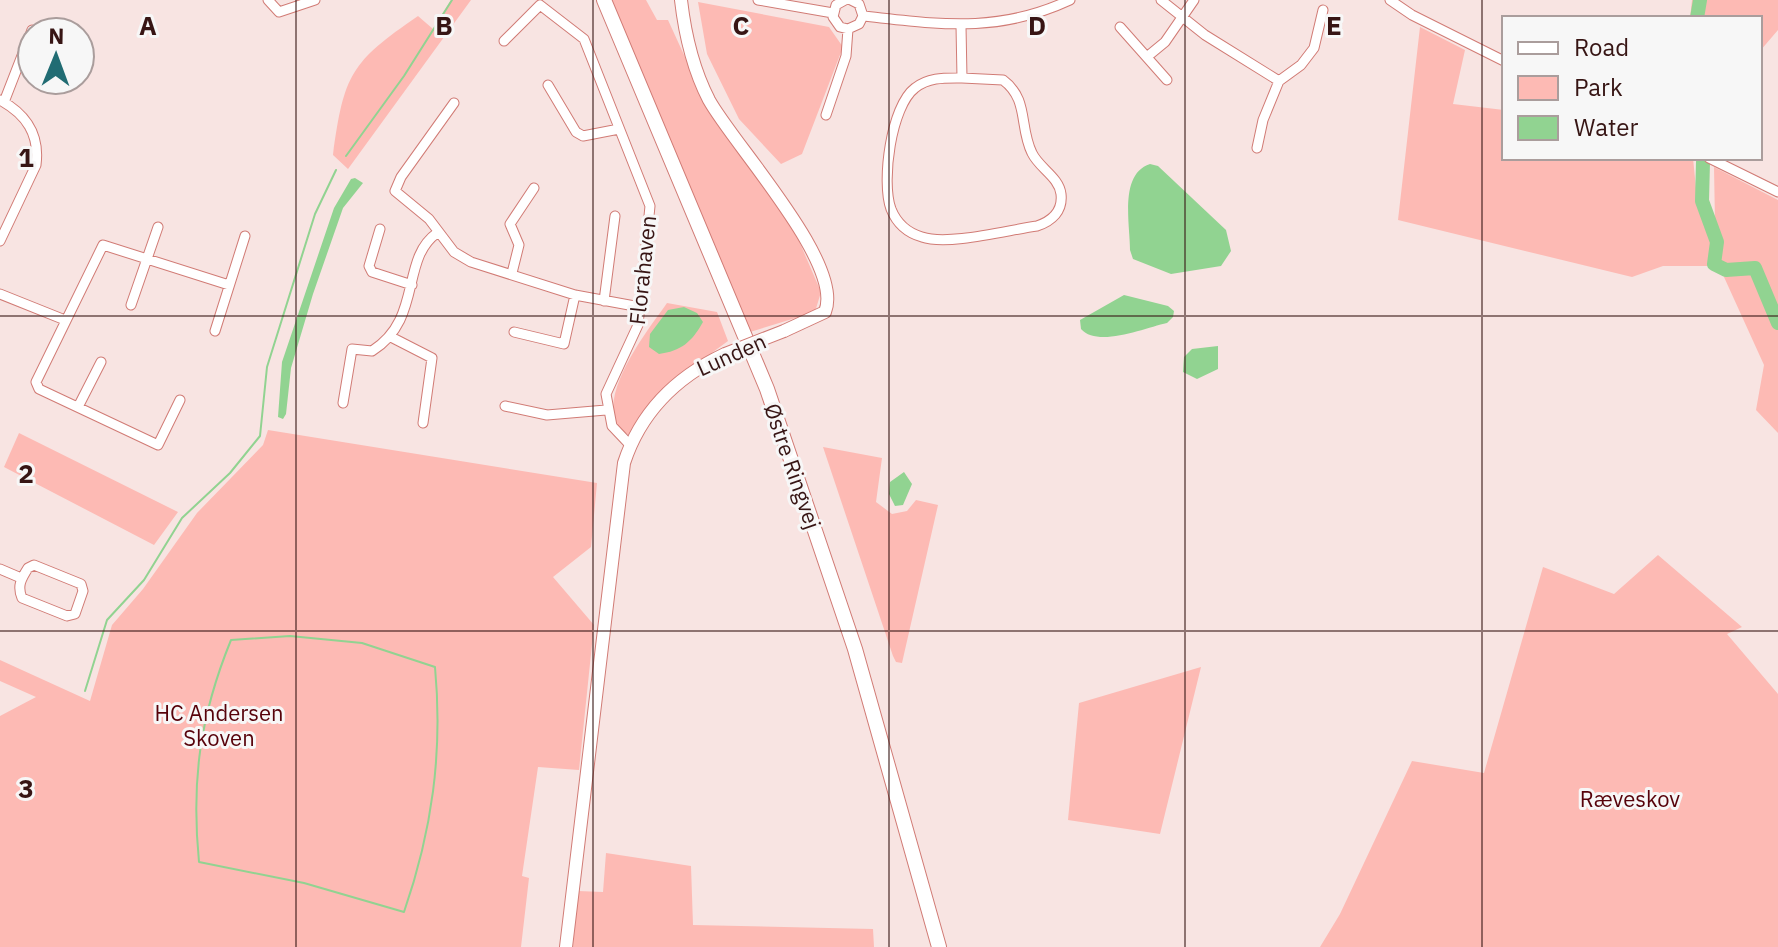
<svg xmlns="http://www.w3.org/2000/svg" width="1778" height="947" font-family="'IBM Plex Sans',sans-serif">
	<rect width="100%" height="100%" fill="#f8e4e2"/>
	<path fill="#fdbab4" d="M 451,0 L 471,0 L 348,169 L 333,155 C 344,74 351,62 418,16 L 433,29 Z
		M 611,0 L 646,0 L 657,20 L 668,20 L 712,116 L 787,213 L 821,292 L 815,312 L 750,332 Z
		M 1692,0 L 1778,0 L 1778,30 L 1760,51 L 1760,18 L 1690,18 Z
		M 698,2 L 829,27 L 843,47 L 802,154 L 781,164 L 739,119 L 707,54 Z
		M 1420,27 L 1465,50 L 1453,104 L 1504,110 L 1504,158 L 1693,158 L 1698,208 L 1715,223 L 1714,167 L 1778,200 L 1778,433 L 1756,410 L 1764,365 L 1719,266 L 1663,266 L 1632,277 L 1398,220 Z
		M 667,303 L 717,312 L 728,341 L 661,390 L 629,435 C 584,410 648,330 667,303 Z
		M 268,430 L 597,483 L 591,547 L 553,577 L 594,625 L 579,770 L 538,767 L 522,876 L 529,878 L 521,947 L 0,947 L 0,716 L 36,697 L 0,681 L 0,660 L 90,701 L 112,625 L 143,589 L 197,513 L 263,445 Z
		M 19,433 L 178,512 L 154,545 L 4,467 Z
		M 823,447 L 882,458 L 876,502 L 892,514 L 907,511 L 916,500 L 938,505 L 902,663 L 896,662 L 893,656 Z
		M 1658,555 L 1742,627 L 1727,634 L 1778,694 L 1778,947 L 1320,947 L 1340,914 L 1412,761 L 1484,773 L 1543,567 L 1614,594 Z
		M 1201,667 L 1160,834 L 1068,820 L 1079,703 Z
		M 606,853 L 691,866 L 693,925 L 873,929 L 874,947 L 573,947 L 578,891 L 603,892 Z"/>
	<path fill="#91d391" d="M 1150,164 L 1158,166 L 1226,230 L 1231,251 L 1221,266 L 1171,274 L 1133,259 L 1130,250 C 1130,224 1119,174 1150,164 Z
		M 355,178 L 363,183 L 343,208 L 313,294 L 291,368 L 286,414 L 283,419 L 278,417 L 282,362 L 334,208 L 351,179 Z
		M 1124,295 L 1168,306 L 1174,311 L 1173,317 L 1167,323 C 1144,328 1098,348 1081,329 L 1080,320 Z
		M 684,307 L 697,313 L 703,322 C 692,342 681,351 659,354 L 649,347 L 650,334 L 668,310 Z
		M 1218,346 L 1218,369 L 1197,379 L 1183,372 L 1184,357 L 1192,349 Z
		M 904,472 L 912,484 L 903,505 L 895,506 L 889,494 L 890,482 Z"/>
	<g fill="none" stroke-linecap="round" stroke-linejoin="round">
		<path stroke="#91d391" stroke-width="2" d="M 346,156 L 404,76 L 452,0
			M 290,636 L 362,643 L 435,667 C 443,753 432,831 404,912 L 304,883 L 199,862 C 191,781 200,716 231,640 Z
			M 85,691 L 107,620 L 144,580 L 182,518 L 230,473 L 260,436 L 267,367 L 315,214 L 336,170"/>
		<path stroke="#91d391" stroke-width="14" d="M 1697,18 L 1700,0
			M 1703,162 L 1702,201 L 1717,242 L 1714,264 L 1726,270 L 1755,268 L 1778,323"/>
		<defs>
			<path id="minor" d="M 268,0 L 279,12 L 315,0
				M 758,0 L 833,13
				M 845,0 L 836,5 L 833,17 L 840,27 L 848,29 L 859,24 L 863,16 L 859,4 L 851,0
				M 1161,0 L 1205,35 L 1279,81
				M 1390,0 L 1412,15 L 1504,61
				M 863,16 C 939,24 997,34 1070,0
				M 961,26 L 962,78 C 945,78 929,77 915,88 C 891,106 881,182 891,209 C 897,224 908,233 922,237 C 948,246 1008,230 1037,226 C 1052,221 1063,211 1061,194 C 1059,177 1039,168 1032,153 C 1019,127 1029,99 1003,80 L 962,78
				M 1120,27 L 1167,80
				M 504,41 L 540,5 L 584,39 L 650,206 L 638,325 L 606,394 L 612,426 L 630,445
				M 1148,56 L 1165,42 L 1194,0
				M 548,85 L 576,132 L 583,136 L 619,129
				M 0,100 C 26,114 40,134 36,165 L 0,241
				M 4,102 L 32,30
				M 454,103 L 401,177 L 395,191 L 429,219 L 454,252 L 471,262 L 575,295 L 640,307
				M 826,115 L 846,56 L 848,29
				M 1257,148 L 1263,120 L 1279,81 L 1301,65 L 1314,48 L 1323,10
				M 1709,158 L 1778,192
				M 380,229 L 369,266 L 372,272 L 412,285
				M 512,273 L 519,245 L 510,224 L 534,188
				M 0,294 L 65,320
				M 604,301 L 615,216
				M 131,305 L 158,227
				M 215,331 L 245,236
				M 514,332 L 564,344 L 575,295
				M 391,337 L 432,358 L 423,423
				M 180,400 L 158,445 L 39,389 L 36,382 L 103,245 L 229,285
				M 343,403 L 352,349 L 372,351 C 423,319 400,259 437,233
				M 505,406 L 547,415 L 606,410
				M 78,407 L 101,362
				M 34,565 L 81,584 L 83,591 L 75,614 L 67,616 L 22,598 C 17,586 21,579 28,568 Z
				M 0,569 L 21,578"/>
			<path id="tertiary" d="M 681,0 C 685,35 693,69 709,100 C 733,144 845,264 825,312 L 784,331
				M 566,947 L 624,463 C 641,411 676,377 725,354"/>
			<path id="secondary" d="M 604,0 L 767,389 L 855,649 L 939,947"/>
		</defs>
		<use href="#minor" stroke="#d17b75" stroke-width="11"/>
		<use href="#tertiary" stroke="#d17b75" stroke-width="14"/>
		<use href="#secondary" stroke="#d17b75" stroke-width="16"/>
		<use href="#minor" stroke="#fff" stroke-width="9"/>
		<use href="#tertiary" stroke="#fff" stroke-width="12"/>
		<use href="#secondary" stroke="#fff" stroke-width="14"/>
		<defs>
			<path id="tertiary-bridge" d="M 725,354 L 784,331"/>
		</defs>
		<use href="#tertiary-bridge" stroke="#d17b75" stroke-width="14" stroke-linecap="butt"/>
		<use href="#tertiary-bridge" stroke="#fff" stroke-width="12"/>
	</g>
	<path fill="none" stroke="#371514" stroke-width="2" stroke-opacity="0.55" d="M 296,0 L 296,947M 593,0 L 593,947M 889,0 L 889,947M 1185,0 L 1185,947M 1482,0 L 1482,947M 0,316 L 1778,316M 0,631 L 1778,631"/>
	<g text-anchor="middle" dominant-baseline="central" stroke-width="6" stroke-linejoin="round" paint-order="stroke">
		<g font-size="22" fill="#371514" stroke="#f7f7f7">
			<text transform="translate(642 270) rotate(-84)">Florahaven</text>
			<text transform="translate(731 354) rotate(-24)">Lunden</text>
			<text transform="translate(793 466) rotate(71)">Østre Ringvej</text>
		</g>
		<g font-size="22" fill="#57020a" stroke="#f7f7f7">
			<text x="219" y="712">HC Andersen<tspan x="219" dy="25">Skoven</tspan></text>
			<text x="1630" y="798">Ræveskov</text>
		</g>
	</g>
	<g font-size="26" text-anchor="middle" font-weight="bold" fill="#371514" stroke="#f7f7f7" stroke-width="6" stroke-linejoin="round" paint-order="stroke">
		<text x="148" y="35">A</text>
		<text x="444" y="35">B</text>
		<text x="741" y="35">C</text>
		<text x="1037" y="35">D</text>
		<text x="1334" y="35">E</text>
		<text x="26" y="167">1</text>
		<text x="26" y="483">2</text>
		<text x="26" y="798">3</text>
	</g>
	<rect x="1502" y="16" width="260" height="144" fill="#f7f7f7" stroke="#aa9d9c" stroke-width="2"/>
	<rect x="1518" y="42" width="40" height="12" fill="#ffffff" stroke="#aa9d9c" stroke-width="2"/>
	<text x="1574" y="56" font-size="24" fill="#371514">Road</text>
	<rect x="1518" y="76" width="40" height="24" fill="#fdbab4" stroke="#aa9d9c" stroke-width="2"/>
	<text x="1574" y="96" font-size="24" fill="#371514">Park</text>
	<rect x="1518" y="116" width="40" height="24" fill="#91d391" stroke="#aa9d9c" stroke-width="2"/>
	<text x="1574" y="136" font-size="24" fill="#371514">Water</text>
	<g transform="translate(56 56) rotate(1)"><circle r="38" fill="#f7f7f7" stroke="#aa9d9c" stroke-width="2"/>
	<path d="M0-6L14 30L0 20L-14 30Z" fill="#216c73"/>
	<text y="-12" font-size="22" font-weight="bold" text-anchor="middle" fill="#371514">N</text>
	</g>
</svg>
